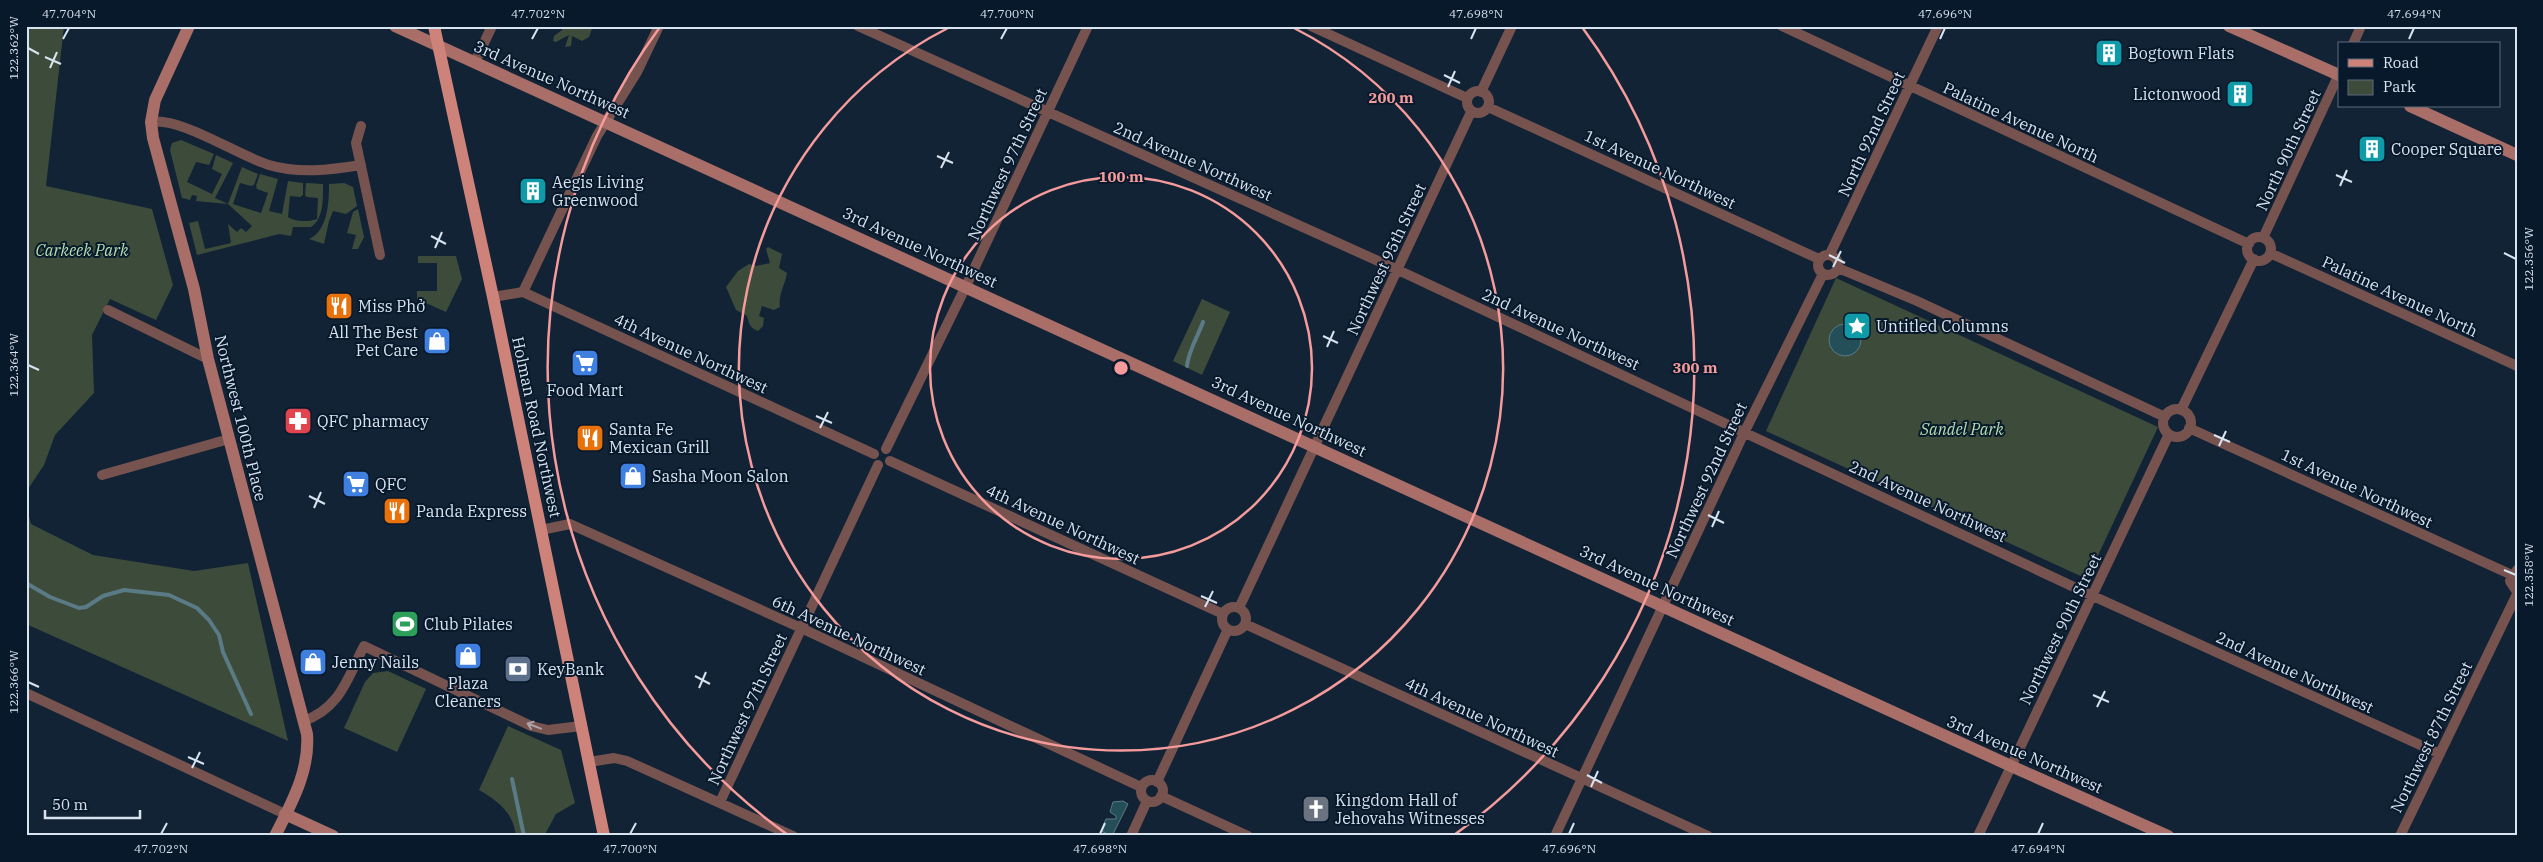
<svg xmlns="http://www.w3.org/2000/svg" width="2543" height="862" font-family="'IBM Plex Serif',serif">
	<rect width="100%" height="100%" fill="#122336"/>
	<path fill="#3d4b3b" d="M 26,26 L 64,26 L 46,186 L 152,209 L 173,285 L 156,320 L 110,299 L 92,335 L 94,393 L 55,435 L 44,465 L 26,492 Z
		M 562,26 L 593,26 L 589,37 L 582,41 L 572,36 L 571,46 L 565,47 L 569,35 L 556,42 L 553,41 L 554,36 L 562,30 Z
		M 181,140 L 214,154 L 209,165 L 196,162 L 187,182 L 212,194 L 222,174 L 212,169 L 216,155 L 233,163 L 215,198 L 228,204 L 242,167 L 258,174 L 254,185 L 251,186 L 240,183 L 233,204 L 261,213 L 268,193 L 257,189 L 256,186 L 260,174 L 278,179 L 269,211 L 282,214 L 288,181 L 303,183 L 303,195 L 300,197 L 290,196 L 288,217 C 295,222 310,222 317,219 L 318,198 L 307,197 L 305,195 L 306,183 L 323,184 C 323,199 324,218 311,227 L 293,227 L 291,236 L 279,234 L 197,255 L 189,223 L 198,221 L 205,249 L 231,243 L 228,224 L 237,232 L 241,228 L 246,232 L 252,226 L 228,204 L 196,201 L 197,196 L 192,195 L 190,200 L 182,198 L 170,150 L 172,143 Z
		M 344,183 L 353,187 L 357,206 L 346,214 L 333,211 L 329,221 L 324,244 L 309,239 C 328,231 329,202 329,184 Z
		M 358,209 L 364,237 L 358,249 L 352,249 L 356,235 L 347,233 L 353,212 Z
		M 768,247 L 782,254 L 779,268 L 787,273 C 785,285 778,295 780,307 L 774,310 L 762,306 L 759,316 L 764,318 L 763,326 L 758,331 C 750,328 749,324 747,316 L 736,310 L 726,287 L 738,271 L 749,264 L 756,266 L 770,263 L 766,249 Z
		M 418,256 L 456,256 L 462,279 L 446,312 L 417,299 L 417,291 L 437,291 L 437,263 L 418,263 Z
		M 1836,278 L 2158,427 L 2087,579 L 1766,431 Z
		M 1202,299 L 1230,312 L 1202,375 L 1173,361 Z
		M 26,505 L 31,524 L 93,555 L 194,571 L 248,563 L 288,741 L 26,624 Z
		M 388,671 L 426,689 L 397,752 L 344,728 L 365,682 L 373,673 Z
		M 508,726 L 561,750 L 575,803 L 556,814 L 544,836 L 516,836 C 513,812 498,801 479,790 Z"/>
	<path fill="#244f58" stroke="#5a7b86" d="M1829 340a16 16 0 1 1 32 0a16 16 0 1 1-32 0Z
		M 1123,801 L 1128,804 L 1112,836 L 1101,831 L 1106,819 L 1116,819 L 1116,816 L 1110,812 L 1113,802 Z"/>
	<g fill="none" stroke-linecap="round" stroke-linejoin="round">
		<path stroke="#5a7b86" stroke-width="4" d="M 1187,366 C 1188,352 1198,336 1203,322
			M 26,583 L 50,597 L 79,608 L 86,607 L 103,596 L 124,590 L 169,595 L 197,608 L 209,620 L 219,635 L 223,652 L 251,714
			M 512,779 L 524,836"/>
		<path stroke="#77534f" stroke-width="10" d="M 858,26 L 1398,270 L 2093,596 L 2440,754
			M 1311,26 L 1467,98
			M 1782,26 L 2249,244
			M 2353,44 L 2361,26
			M 475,62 L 492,26
			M1467 102a11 11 0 1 1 22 0a11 11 0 1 1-22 0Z
			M 1481,92 L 1512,26
			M 1488,107 L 1819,259
			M 151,122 C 181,117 237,155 269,165 C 299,174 330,170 361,165
			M 361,126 L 356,143 L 380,255
			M2247 249a12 12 0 1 1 24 0a12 12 0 1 1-24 0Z
			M 2263,238 L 2339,74
			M 2270,253 L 2517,366
			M 1830,254 L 1938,26
			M1818 265a10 10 0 1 1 20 0a10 10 0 1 1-20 0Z
			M 1838,268 L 1917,301 L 2165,417
			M 523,292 L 597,136 L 637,72 L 659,26
			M 493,297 L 523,292 L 874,454
			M 108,310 L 208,359
			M2163 423a14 14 0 1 1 28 0a14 14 0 1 1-28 0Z
			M 2181,410 L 2254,259
			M 2189,428 L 2512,575
			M 886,449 L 966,286 L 1088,26
			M 890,461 L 1223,614
			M 102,475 L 229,439
			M 541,530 L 570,524 L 801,628 L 1141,787
			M 2517,570 L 2510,581 L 2517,592
			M1222 619a12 12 0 1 1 24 0a12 12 0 1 1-24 0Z
			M 1239,608 L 1471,112
			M 1245,624 L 1708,836
			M 26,693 L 285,814
			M 303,721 C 340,709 348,677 364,646 L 531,726 L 548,730 L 581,726
			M 589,762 L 614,758 L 627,761 L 793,836
			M1141 791a11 11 0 1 1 22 0a11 11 0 1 1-22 0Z
			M 1157,782 L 1228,629
			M 1161,796 L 1248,836
			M 720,802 L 878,465
			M 1131,836 L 1147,801
			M 1555,836 L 1745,431 L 1823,274
			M 1978,836 L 2169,434
			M 2400,836 L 2517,594"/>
		<path stroke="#a86e67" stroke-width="12" d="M 189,26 L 155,100 L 151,122 L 153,138 L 194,289 L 208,359 L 307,734 C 310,771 291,804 275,836
			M 395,26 L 2011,766 L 2168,836
			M 2229,26 L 2339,75
			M 2410,106 L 2517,155
			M 285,814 L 333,836"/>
		<path stroke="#cd837a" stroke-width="12" d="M 434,26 L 493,297 L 604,836"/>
	</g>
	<defs><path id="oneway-shaft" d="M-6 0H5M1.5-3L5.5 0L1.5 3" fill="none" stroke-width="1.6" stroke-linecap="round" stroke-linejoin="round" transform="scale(1.25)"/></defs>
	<use stroke="#aca2a8" href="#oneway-shaft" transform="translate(534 726) rotate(-159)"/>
	<path fill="none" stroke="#d8e3f0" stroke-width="2" d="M 63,39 L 69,28M 532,39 L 538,28M 1001,39 L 1007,28M 1471,39 L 1476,28M 1940,39 L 1945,28M 2409,39 L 2414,28M 28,48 L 39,54M 45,57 L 61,64M 50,68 L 57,52M 1444,75 L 1460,83M 1448,87 L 1455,71M 937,156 L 953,163M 941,168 L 949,152M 2336,175 L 2352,182M 2340,186 L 2347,170M 431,236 L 446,244M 435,248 L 442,232M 2504,253 L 2516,259M 1829,255 L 1845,263M 1833,267 L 1841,251M 1323,336 L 1338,343M 1327,347 L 1334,331M 28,365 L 39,370M 816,416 L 832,423M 820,428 L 828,412M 2214,435 L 2230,442M 2219,446 L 2226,431M 309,496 L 325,504M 314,508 L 321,492M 1708,515 L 1724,523M 1712,527 L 1719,511M 2504,570 L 2516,575M 1201,596 L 1217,603M 1205,607 L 1213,591M 695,676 L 710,684M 28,682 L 39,687M 699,688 L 706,672M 2093,695 L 2109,702M 2097,707 L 2105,691M 188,757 L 204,764M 192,768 L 200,752M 1587,775 L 1602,783M 1591,787 L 1598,771M 161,834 L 167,823M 630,834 L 636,823M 1100,834 L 1105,823M 1569,834 L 1574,823M 2038,834 L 2043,823"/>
	<g fill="none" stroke="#f59b9b" stroke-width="2.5">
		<circle cx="1121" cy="368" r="191"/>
		<path d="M1294 28A382 382 0 1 1 948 28"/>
		<path d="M788 835A574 574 0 0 1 660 27M1582 27A574 574 0 0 1 1454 835"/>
	</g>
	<defs>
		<symbol id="building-square" viewBox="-11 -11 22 22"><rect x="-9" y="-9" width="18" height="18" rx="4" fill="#0f9aa8" stroke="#09192c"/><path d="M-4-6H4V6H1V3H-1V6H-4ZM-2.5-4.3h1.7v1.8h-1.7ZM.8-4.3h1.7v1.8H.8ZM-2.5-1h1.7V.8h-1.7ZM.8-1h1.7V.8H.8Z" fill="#fff"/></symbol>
		<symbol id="restaurant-square" viewBox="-11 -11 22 22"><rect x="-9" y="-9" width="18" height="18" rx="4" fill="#e8710a" stroke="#09192c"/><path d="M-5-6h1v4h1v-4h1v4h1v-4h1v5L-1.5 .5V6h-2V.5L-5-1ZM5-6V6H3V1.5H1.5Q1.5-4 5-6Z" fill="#fff"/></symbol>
		<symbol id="sight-square" viewBox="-11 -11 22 22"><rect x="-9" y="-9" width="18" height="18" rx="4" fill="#0f9aa8" stroke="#09192c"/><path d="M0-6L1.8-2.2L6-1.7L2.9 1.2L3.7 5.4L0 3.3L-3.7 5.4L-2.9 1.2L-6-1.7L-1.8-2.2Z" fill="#fff"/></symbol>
		<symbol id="shop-square" viewBox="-11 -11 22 22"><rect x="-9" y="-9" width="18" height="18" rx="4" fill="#3f7fe0" stroke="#09192c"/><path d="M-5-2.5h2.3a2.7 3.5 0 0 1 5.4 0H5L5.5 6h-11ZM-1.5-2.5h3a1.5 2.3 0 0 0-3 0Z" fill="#fff"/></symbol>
		<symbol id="supermarket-square" viewBox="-11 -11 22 22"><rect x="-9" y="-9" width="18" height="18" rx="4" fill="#3f7fe0" stroke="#09192c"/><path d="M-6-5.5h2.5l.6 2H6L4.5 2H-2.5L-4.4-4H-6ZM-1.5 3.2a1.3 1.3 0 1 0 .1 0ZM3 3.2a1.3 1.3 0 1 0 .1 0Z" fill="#fff"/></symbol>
		<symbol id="pharmacy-square" viewBox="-11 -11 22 22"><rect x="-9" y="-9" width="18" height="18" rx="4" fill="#e0444e" stroke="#09192c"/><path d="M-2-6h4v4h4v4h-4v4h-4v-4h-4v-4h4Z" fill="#fff"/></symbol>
		<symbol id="stadium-square" viewBox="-11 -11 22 22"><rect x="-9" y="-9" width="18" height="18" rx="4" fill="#2e9e5b" stroke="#09192c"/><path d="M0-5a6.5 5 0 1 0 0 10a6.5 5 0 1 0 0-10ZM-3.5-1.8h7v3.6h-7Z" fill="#fff"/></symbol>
		<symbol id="bank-square" viewBox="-11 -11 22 22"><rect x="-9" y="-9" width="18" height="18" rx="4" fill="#5c6f8a" stroke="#09192c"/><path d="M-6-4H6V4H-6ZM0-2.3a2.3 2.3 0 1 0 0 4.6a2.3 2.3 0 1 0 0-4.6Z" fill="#fff"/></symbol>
		<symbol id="church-square" viewBox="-11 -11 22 22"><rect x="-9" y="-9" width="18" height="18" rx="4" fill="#6b7280" stroke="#09192c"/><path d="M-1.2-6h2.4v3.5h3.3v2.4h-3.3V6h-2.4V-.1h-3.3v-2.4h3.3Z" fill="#fff"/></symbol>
	</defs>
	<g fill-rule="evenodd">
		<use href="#building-square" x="2093" y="37" width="32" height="32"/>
		<use href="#building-square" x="2224" y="78" width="32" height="32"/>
		<use href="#building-square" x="2356" y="133" width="32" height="32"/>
		<use href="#building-square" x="517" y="175" width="32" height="32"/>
		<use href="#restaurant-square" x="323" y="290" width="32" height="32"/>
		<use href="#sight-square" x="1841" y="310" width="32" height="32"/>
		<use href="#shop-square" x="421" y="325" width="32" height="32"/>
		<use href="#supermarket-square" x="569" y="347" width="32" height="32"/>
		<use href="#pharmacy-square" x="282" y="405" width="32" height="32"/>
		<use href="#restaurant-square" x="574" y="422" width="32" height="32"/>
		<use href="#shop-square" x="617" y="460" width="32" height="32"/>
		<use href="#supermarket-square" x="340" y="468" width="32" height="32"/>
		<use href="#restaurant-square" x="381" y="495" width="32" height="32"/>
		<use href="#stadium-square" x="389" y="608" width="32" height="32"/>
		<use href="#shop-square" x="452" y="640" width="32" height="32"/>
		<use href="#shop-square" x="297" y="646" width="32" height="32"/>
		<use href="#bank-square" x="502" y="653" width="32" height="32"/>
		<use href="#church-square" x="1300" y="793" width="32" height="32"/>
	</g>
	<g text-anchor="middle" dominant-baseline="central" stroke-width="4" stroke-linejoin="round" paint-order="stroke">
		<g font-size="16" fill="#d8e3f0" stroke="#09192c" text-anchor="start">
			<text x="2128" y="53">Bogtown Flats</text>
			<text x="2221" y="94" text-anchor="end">Lictonwood</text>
			<text x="2391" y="149">Cooper Square</text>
			<text x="552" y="182">Aegis Living<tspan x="552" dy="18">Greenwood</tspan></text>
			<text x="358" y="306">Miss Phở</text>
			<text x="1876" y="326">Untitled Columns</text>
			<text x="418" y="332" text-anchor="end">All The Best<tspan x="418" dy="18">Pet Care</tspan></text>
			<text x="585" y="390" text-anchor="middle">Food Mart</text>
			<text x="317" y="421">QFC pharmacy</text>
			<text x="609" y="429">Santa Fe<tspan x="609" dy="18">Mexican Grill</tspan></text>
			<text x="652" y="476">Sasha Moon Salon</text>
			<text x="375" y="484">QFC</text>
			<text x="416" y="511">Panda Express</text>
			<text x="424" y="624">Club Pilates</text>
			<text x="332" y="662">Jenny Nails</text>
			<text x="537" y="669">KeyBank</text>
			<text x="468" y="683" text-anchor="middle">Plaza<tspan x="468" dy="18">Cleaners</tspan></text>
			<text x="1335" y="800">Kingdom Hall of<tspan x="1335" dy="18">Jehovahs Witnesses</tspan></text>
		</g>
		<g font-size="16" fill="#d8e3f0" stroke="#09192c">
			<text transform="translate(552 79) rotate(24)">3rd Avenue Northwest</text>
			<text transform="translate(2021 122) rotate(25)">Palatine Avenue North</text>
			<text transform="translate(1871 134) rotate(-65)">North 92nd Street</text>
			<text transform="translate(2288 150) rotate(-65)">North 90th Street</text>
			<text transform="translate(1193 161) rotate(24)">2nd Avenue Northwest</text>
			<text transform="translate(1007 164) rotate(-65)">Northwest 97th Street</text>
			<text transform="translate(1660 169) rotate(25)">1st Avenue Northwest</text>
			<text transform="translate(920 247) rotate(25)">3rd Avenue Northwest</text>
			<text transform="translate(1386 259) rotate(-65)">Northwest 95th Street</text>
			<text transform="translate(2400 296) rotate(25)">Palatine Avenue North</text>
			<text transform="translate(1561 329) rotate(25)">2nd Avenue Northwest</text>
			<text transform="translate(691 353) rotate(25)">4th Avenue Northwest</text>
			<text transform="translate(1289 416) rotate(25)">3rd Avenue Northwest</text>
			<text transform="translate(241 418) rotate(76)">Northwest 100th Place</text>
			<text transform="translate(537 427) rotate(78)">Holman Road Northwest</text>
			<text transform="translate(1706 480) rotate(-65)">Northwest 92nd Street</text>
			<text transform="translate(2357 488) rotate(25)">1st Avenue Northwest</text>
			<text transform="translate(1928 501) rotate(25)">2nd Avenue Northwest</text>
			<text transform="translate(1063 524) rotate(25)">4th Avenue Northwest</text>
			<text transform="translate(1657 585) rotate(25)">3rd Avenue Northwest</text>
			<text transform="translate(2060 629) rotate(-64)">Northwest 90th Street</text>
			<text transform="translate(849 635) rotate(25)">6th Avenue Northwest</text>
			<text transform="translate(2295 672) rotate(25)">2nd Avenue Northwest</text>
			<text transform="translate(747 709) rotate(-65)">Northwest 97th Street</text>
			<text transform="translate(1482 717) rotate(25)">4th Avenue Northwest</text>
			<text transform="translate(2431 737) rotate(-64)">Northwest 87th Street</text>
			<text transform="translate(2025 754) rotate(24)">3rd Avenue Northwest</text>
		</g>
		<g font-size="16" font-style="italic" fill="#b3dfaf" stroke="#09192c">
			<text x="82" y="250">Carkeek Park</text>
			<text x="1962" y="429">Sandel Park</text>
		</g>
	</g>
	<circle cx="1121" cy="368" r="8" fill="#f59b9b" stroke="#09192c" stroke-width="2.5"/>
	<g font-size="15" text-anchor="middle" font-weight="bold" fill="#f59b9b" stroke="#09192c" stroke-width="4" stroke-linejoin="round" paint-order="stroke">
		<text x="1391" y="103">200 m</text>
		<text x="1121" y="182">100 m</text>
		<text x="1695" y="373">300 m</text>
	</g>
	<rect width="2543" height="862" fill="none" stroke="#09192c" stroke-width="55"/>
	<rect x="2338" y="42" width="162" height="65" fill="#09192c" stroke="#5c6a7a"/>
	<rect x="2348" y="59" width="25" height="8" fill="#cd837a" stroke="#5c6a7a"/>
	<text x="2383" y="68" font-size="15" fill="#d8e3f0">Road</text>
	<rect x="2348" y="80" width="25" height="15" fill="#3d4b3b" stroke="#5c6a7a"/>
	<text x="2383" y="92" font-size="15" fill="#d8e3f0">Park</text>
	<path d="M45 810v8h95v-8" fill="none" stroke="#d8e3f0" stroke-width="2.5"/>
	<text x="52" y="810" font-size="15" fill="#d8e3f0" stroke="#09192c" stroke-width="4" paint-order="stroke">50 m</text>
	<rect x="28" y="28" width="2488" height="806" fill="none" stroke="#d8e3f0" stroke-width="2"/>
	<g font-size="12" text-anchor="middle" fill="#d8e3f0">
		<text x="69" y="18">47.704°N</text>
		<text x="538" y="18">47.702°N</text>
		<text x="1007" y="18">47.700°N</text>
		<text x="1476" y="18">47.698°N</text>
		<text x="1945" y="18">47.696°N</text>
		<text x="2414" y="18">47.694°N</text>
		<text transform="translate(14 48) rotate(-90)" y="4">122.362°W</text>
		<text transform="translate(2529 259) rotate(-90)" y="4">122.356°W</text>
		<text transform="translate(14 365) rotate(-90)" y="4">122.364°W</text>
		<text transform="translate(2529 575) rotate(-90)" y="4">122.358°W</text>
		<text transform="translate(14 682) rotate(-90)" y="4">122.366°W</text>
		<text x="161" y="853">47.702°N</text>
		<text x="630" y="853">47.700°N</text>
		<text x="1100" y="853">47.698°N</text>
		<text x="1569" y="853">47.696°N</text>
		<text x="2038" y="853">47.694°N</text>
	</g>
</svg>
